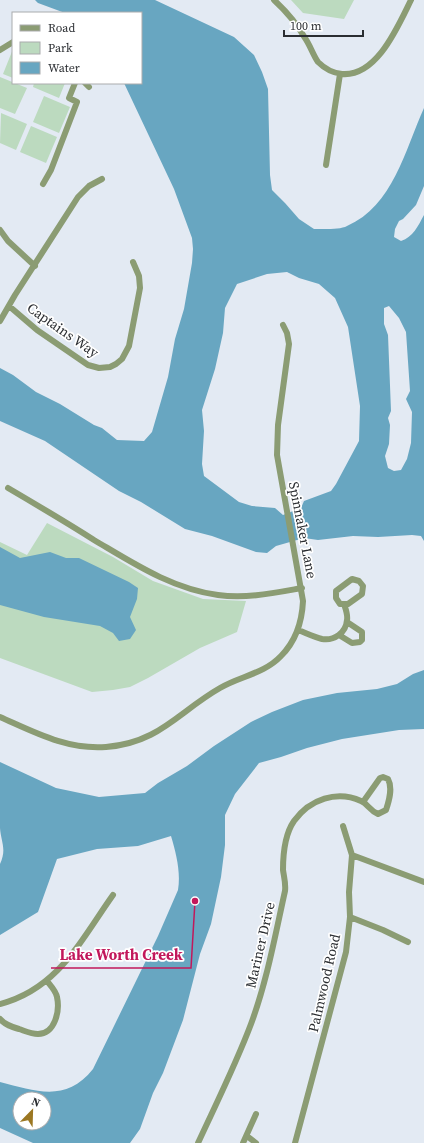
<svg xmlns="http://www.w3.org/2000/svg" width="424" height="1143" font-family="'Source Serif 4',serif">
	<rect width="100%" height="100%" fill="#e3eaf3"/>
	<path fill="#bcdabf" d="M 291,0 L 354,0 L 344,19 L 303,13 Z
		M 13,49 L 13,78 L 3,74 Z
		M 0,77 L 27,88 L 15,114 L 0,108 Z
		M 34,83 L 65,83 L 59,98 L 33,87 Z
		M 44,96 L 70,107 L 59,133 L 33,122 Z
		M 1,113 L 27,124 L 16,150 L 0,143 Z
		M 31,126 L 57,137 L 46,163 L 20,152 Z
		M 47,523 L 113,557 L 153,581 L 203,599 L 246,601 L 237,632 L 200,648 L 148,678 L 130,687 L 113,690 L 92,692 L 0,658 L 0,542 L 27,555 Z"/>
	<path fill="#68a6c1" fill-rule="evenodd" d="M 35,0 L 155,0 L 234,37 L 254,55 L 262,72 L 268,89 L 270,175 L 272,190 L 285,203 L 299,219 L 314,229 C 322,229 340,230 347,226 C 393,206 405,150 424,108 L 424,186 L 416,205 L 403,219 L 399,221 L 395,229 L 394,237 L 401,241 C 413,237 418,226 424,215 L 424,541 L 421,536 L 412,535 L 378,537 L 353,536 L 318,540 L 304,538 L 276,546 L 267,553 L 256,552 L 212,536 L 185,529 L 141,502 L 119,491 L 45,441 L 0,421 L 0,368 L 13,375 L 36,392 L 60,404 L 94,425 L 102,428 L 117,440 L 144,441 L 152,432 L 168,377 L 175,339 L 184,309 L 192,263 L 193,249 L 192,238 L 174,189 L 124,83 L 141,83 L 141,13 L 65,13 L 38,3 ZM 287,272 L 299,278 L 319,284 L 335,298 L 348,327 L 360,406 L 359,441 L 336,484 L 331,491 L 304,501 L 301,508 L 283,515 L 275,508 L 252,506 L 239,502 L 204,476 L 202,464 L 204,431 L 202,410 L 215,369 L 223,333 L 225,308 L 237,284 L 267,274 ZM 389,306 L 399,318 L 406,332 L 410,391 L 406,399 L 412,412 L 411,443 L 407,459 L 401,470 L 394,471 L 388,468 L 385,456 L 389,444 L 390,425 L 388,418 L 391,411 L 388,335 L 384,324 L 384,308 Z
		M 0,547 L 20,558 L 50,552 L 66,558 L 79,558 L 129,582 L 138,588 L 137,599 L 130,617 L 136,630 L 130,639 L 119,641 L 113,633 L 100,626 L 44,617 L 0,605 Z
		M 424,670 L 424,729 L 399,730 L 342,739 L 307,748 L 281,757 L 259,763 L 235,794 L 225,815 L 225,845 L 221,877 L 211,924 L 200,954 L 183,1020 L 163,1073 L 153,1093 L 140,1129 L 130,1143 L 33,1143 L 0,1128 L 0,1082 C 36,1091 66,1103 93,1069 L 158,936 L 178,890 C 181,872 176,853 171,836 L 138,846 L 97,849 L 57,859 L 38,912 L 0,935 L 0,864 C 7,849 1,842 0,828 C 0,806 0,784 0,762 L 56,788 L 99,797 L 145,793 L 158,783 L 187,766 L 214,746 L 251,722 L 272,712 L 303,700 L 337,693 L 377,689 L 397,684 L 413,674 ZM 20,1099 L 44,1099 L 44,1123 L 20,1123 Z"/>
	<g fill="none" stroke-linecap="round" stroke-linejoin="round">
		<path stroke="#8b9c73" stroke-width="6" d="M 274,0 C 286,11 297,24 305,38 C 310,45 313,55 318,62 C 325,69 333,73 342,74 C 377,77 398,26 411,0
			M 0,50 L 13,42
			M 85,83 L 89,87
			M 326,165 L 340,74
			M 43,184 L 51,170 L 77,102 L 69,98 L 75,83
			M 0,230 L 8,241 L 35,266
			M 9,306 L 37,330 L 88,365 L 99,368 L 110,367 L 116,364 L 122,359 L 129,346 L 140,288 L 139,276 L 133,262
			M 0,321 L 15,295 L 78,197 L 89,186 L 102,179
			M 8,488 C 37,505 66,522 94,540 C 133,563 172,589 218,595 C 246,599 274,593 302,588
			M 352,579 L 359,581 L 363,586 L 362,594 L 348,604 L 340,604 L 336,598 L 336,591 Z
			M 298,630 C 306,633 314,637 322,639 C 334,641 346,633 347,620 C 348,615 346,610 344,604
			M 339,635 L 352,643 L 360,642 L 362,640 L 362,632 L 347,622
			M 0,717 C 34,732 67,750 106,747 C 159,743 178,712 220,688 C 240,676 264,674 281,656 C 296,641 302,622 303,601 L 277,455 L 278,425 L 289,344 L 287,333 L 283,325
			M 352,855 L 424,882
			M 350,917 L 383,930 L 408,942
			M 0,1004 C 58,989 81,940 113,895
			M 0,1019 C 5,1025 12,1027 19,1029 C 25,1031 31,1034 38,1034 C 55,1034 60,1011 57,997 C 56,991 51,986 47,981
			M 247,1136 L 256,1143
			M 198,1143 C 216,1104 236,1064 251,1024 C 267,981 275,936 285,891 C 286,884 284,877 283,870 C 283,854 285,834 294,821 C 310,799 337,790 361,801 C 368,804 369,810 378,814 L 386,810 C 389,801 393,788 388,779 L 383,777 L 380,778 L 363,802
			M 243,1143 L 256,1114
			M 295,1143 L 346,952 L 350,917 L 349,892 L 352,855 L 343,826"/>
	</g>
	<g text-anchor="middle" dominant-baseline="central" stroke-width="3.5" stroke-linejoin="round" paint-order="stroke">
		<g font-size="14" fill="#2a2d31" stroke="#fff">
			<text transform="translate(63 330) rotate(35)">Captains Way</text>
			<text transform="translate(303 530) rotate(79)">Spinnaker Lane</text>
			<text transform="translate(260 945) rotate(-77)">Mariner Drive</text>
			<text transform="translate(324 983) rotate(-77)">Palmwood Road</text>
		</g>
	</g>
	<path fill="none" stroke="#c2185b" stroke-width="1.5" d="M195 901L191 968H51"/>
	<circle fill="#c2185b" stroke="#fff" stroke-width="1.5" cx="195" cy="901" r="4"/>
	<g font-size="15" text-anchor="middle" font-weight="bold" fill="#c2185b" stroke="#fff" stroke-width="3.5" stroke-linejoin="round" paint-order="stroke">
		<text x="121" y="960">Lake Worth Creek</text>
	</g>
	<rect x="12" y="12" width="130" height="72" fill="#ffffff" stroke="#aaabad"/>
	<rect x="20" y="25" width="20" height="6" fill="#8b9c73" stroke="#aaabad"/>
	<text x="48" y="32" font-size="12" fill="#2a2d31">Road</text>
	<rect x="20" y="42" width="20" height="12" fill="#bcdabf" stroke="#aaabad"/>
	<text x="48" y="52" font-size="12" fill="#2a2d31">Park</text>
	<rect x="20" y="62" width="20" height="12" fill="#68a6c1" stroke="#aaabad"/>
	<text x="48" y="72" font-size="12" fill="#2a2d31">Water</text>
	<g transform="translate(32 1111) rotate(23)"><circle r="19" fill="#ffffff" stroke="#aaabad"/>
	<path d="M0-3L7 15L0 10L-7 15Z" fill="#9b7722"/>
	<text y="-6" font-size="11" font-weight="bold" text-anchor="middle" fill="#2a2d31">N</text>
	</g>
	<path d="M284 30v6h79v-6" fill="none" stroke="#2a2d31" stroke-width="2"/>
	<text x="290" y="30" font-size="12" fill="#2a2d31" stroke="#ffffff" stroke-width="3" paint-order="stroke">100 m</text>
</svg>
